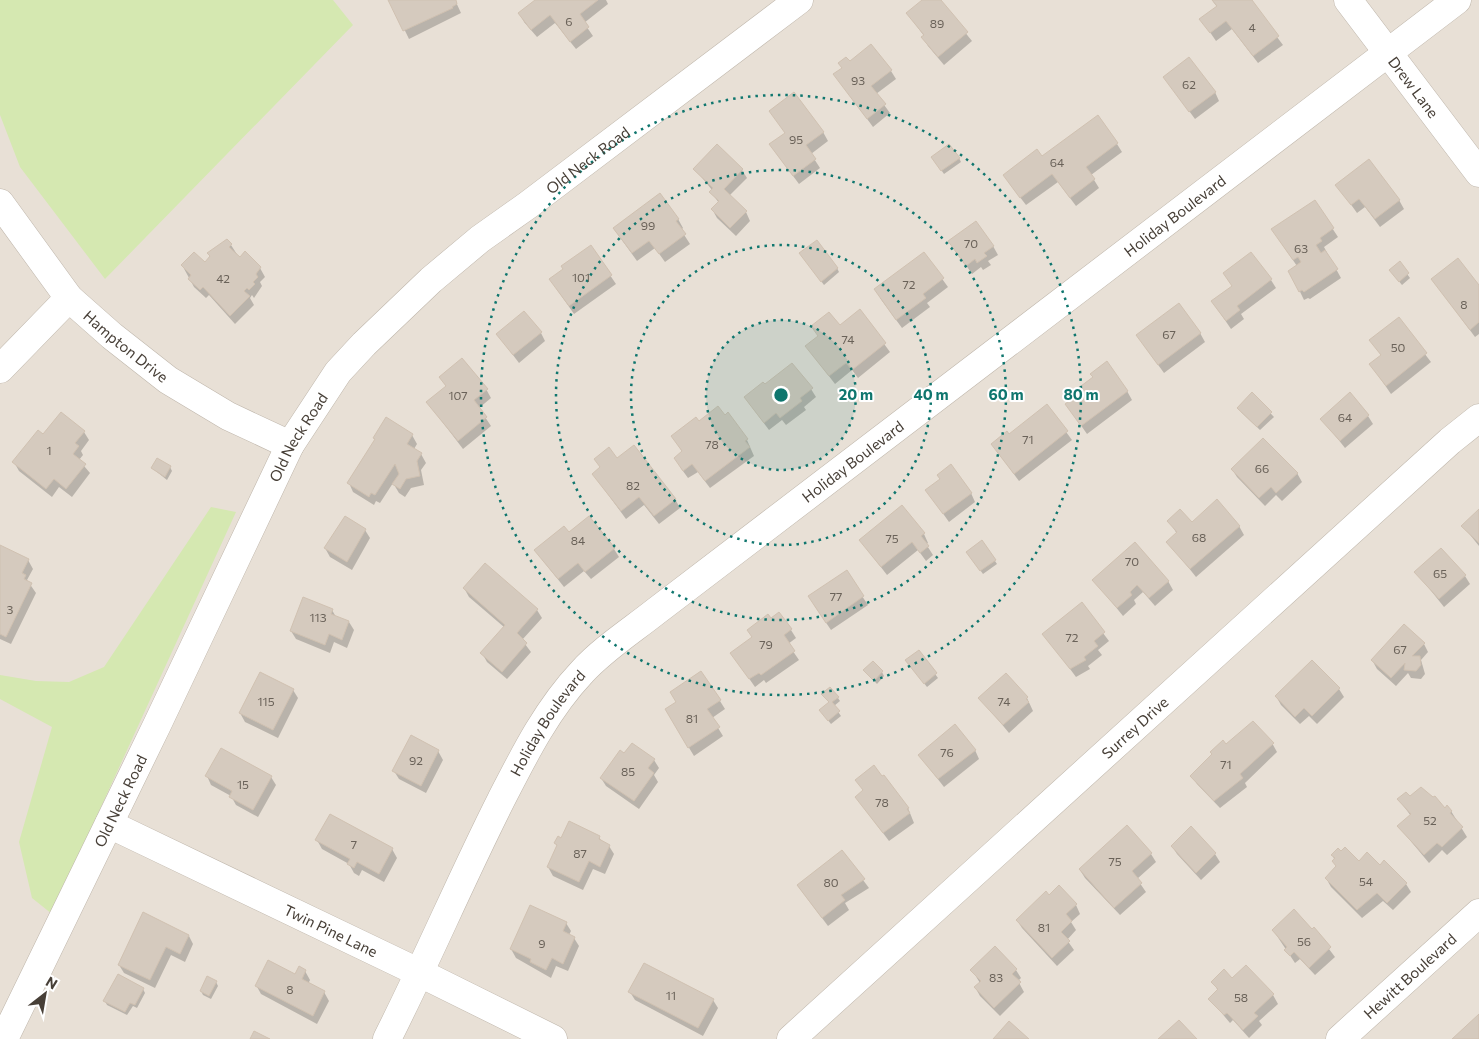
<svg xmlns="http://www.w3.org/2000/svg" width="1479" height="1039" font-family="Commissioner,sans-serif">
	<rect width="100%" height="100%" fill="#f4efe8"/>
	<path fill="#e8e0d6" d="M 0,0 L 1479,0 L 1479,1039 L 0,1039 Z"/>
	<path fill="#d5e8b1" d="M 0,0 L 333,0 L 353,25 L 105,279 L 20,167 L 0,115 Z
		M 211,507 L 236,512 L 52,914 L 32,898 L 19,842 L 52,727 L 0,699 L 0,675 L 36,681 L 69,682 L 104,667 Z"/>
	<path fill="#0003" d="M 390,0 L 455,0 L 461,13 L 409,39 Z
		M 537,0 L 606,0 L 608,4 L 584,23 L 593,36 L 576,49 L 555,23 L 537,37 L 524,22 L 520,14 Z
		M 924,0 L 939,0 L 972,41 L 944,65 L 928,46 L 923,37 L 924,36 L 908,14 Z
		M 1212,0 L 1249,0 L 1283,45 L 1258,63 L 1232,29 L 1216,41 L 1201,19 L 1217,7 Z
		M 849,63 L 891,71 L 896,79 L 876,94 L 890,113 L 873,127 L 835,75 Z
		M 1164,77 L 1215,92 L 1219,101 L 1195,119 Z
		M 823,132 L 828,141 L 811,154 L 820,168 L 799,184 L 776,153 Z
		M 1117,144 L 1122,152 L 1091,175 L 1099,188 L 1076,206 L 1058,182 L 1026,205 L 1009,183 L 1042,158 Z
		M 959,158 L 961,162 L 944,174 L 935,161 Z
		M 695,169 L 742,170 L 747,178 L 729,196 L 746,212 L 750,221 L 736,236 L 717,218 L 712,209 L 719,203 L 711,192 L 712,190 Z
		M 1337,185 L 1399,200 L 1404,209 L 1380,227 L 1365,207 L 1357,213 Z
		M 1315,202 L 1338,237 L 1324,247 L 1341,278 L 1310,299 L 1308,298 L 1304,300 L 1290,271 L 1297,266 L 1277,237 Z
		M 678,219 L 683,228 L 681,230 L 690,244 L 665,262 L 655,248 L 637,261 L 614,229 Z
		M 231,245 L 240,259 L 245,253 L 260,268 L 265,277 L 260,282 L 262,286 L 254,298 L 252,295 L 250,298 L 254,305 L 235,324 L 209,295 L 206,298 L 194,287 L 182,265 L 205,264 Z
		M 993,246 L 998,255 L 988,261 L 991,265 L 983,270 L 981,267 L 972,274 L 955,249 Z
		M 591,247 L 616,284 L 574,314 L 556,288 Z
		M 924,254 L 948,287 L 927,303 L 930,307 L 902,328 L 880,298 Z
		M 803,257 L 837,268 L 839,272 L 824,285 Z
		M 1399,263 L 1410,278 L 1402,285 L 1393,274 Z
		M 1432,279 L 1479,287 L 1479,334 L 1475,337 Z
		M 1271,280 L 1276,288 L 1241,314 L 1244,319 L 1231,329 L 1212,301 Z
		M 860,311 L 890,352 L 858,378 L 852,370 L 835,384 L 812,354 L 840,327 Z
		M 1398,319 L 1431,362 L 1391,394 L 1371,365 L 1382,356 L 1371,341 Z
		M 541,333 L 545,341 L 519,363 L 497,334 Z
		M 1200,333 L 1205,342 L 1164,373 L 1143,344 Z
		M 440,377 L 486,389 L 491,398 L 479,408 L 491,426 L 463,449 L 428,403 L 447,387 Z
		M 1094,378 L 1127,391 L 1132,400 L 1087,434 L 1066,404 L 1077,397 Z
		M 765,386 L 811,389 L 816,397 L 804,407 L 806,410 L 786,425 L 782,420 L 769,430 L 745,398 Z
		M 1252,394 L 1274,417 L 1260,430 L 1241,412 Z
		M 1047,406 L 1072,440 L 1019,481 L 992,444 L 1009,435 Z
		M 61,414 L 84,432 L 89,440 L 81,451 L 83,455 L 79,460 L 90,473 L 72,497 L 59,487 L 52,497 L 19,471 L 14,462 L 44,436 Z
		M 728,414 L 747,440 L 754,456 L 710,488 L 698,472 L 688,478 L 680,467 L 683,453 L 672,436 L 699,423 Z
		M 1368,416 L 1373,424 L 1345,448 L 1322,419 Z
		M 386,419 L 412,435 L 417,444 L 414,449 L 421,454 L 426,463 L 421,470 L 424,485 L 411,488 L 405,497 L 399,493 L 393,483 L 380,503 L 376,501 L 374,505 L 353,492 L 349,483 L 376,440 L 374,438 Z
		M 617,460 L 675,499 L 680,508 L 659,524 L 644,505 L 626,519 L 593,474 Z
		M 170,467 L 172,471 L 167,480 L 152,468 Z
		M 1232,469 L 1297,473 L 1302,482 L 1282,501 L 1276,495 L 1265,506 L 1237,477 Z
		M 941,479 L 971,493 L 975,502 L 949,522 L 932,498 Z
		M 902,507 L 924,534 L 928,543 L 926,544 L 933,555 L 926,561 L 918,550 L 887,575 L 860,540 Z
		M 1479,510 L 1479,546 L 1463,526 Z
		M 1169,521 L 1239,526 L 1244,535 L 1196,577 L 1168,542 L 1177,534 Z
		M 365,530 L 370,538 L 352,570 L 330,557 L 325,548 Z
		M 569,533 L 614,549 L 619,557 L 591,579 L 584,571 L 564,587 L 541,558 Z
		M 0,546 L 28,560 L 33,569 L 27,580 L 36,593 L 11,644 L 0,639 Z
		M 970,556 L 995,561 L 997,564 L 983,574 Z
		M 846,572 L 868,605 L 831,630 L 814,605 Z
		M 1416,572 L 1465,576 L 1470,584 L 1444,607 Z
		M 1094,580 L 1168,581 L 1173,590 L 1155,606 L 1143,592 L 1134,600 L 1136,604 L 1123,616 Z
		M 464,588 L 537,610 L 542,618 L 522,640 L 531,652 L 507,679 L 487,662 L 482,653 L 504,627 L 469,597 Z
		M 1081,604 L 1109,641 L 1098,650 L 1102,655 L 1088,666 L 1090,669 L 1076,677 L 1044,634 Z
		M 332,610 L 336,617 L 349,622 L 354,630 L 347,648 L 334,642 L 330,653 L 296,639 L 291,631 Z
		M 770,619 L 791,630 L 796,638 L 788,644 L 799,660 L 766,683 L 764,680 L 755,687 L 732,654 L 753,638 Z
		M 1424,644 L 1428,652 L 1421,660 L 1425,674 L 1421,679 L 1411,678 L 1408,673 L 1396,686 L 1377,669 L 1372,660 Z
		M 919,652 L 938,678 L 927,687 L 909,664 Z
		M 865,671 L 882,672 L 884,676 L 877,684 Z
		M 1339,689 L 1344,697 L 1317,724 L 1309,716 L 1300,724 L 1281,705 L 1276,696 Z
		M 293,690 L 298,698 L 278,738 L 245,722 L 240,713 Z
		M 823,694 L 838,698 L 840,701 L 834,706 L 841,716 L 831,724 L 823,714 L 830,703 Z
		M 980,698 L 1027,698 L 1033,711 L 1009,733 Z
		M 720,701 L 725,709 L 712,718 L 723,736 L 694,756 L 666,710 Z
		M 411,737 L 438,751 L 443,760 L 426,793 L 399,779 L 394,771 Z
		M 1272,743 L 1277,752 L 1245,783 L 1247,787 L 1220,808 L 1197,784 L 1192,776 L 1226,746 Z
		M 975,750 L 979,759 L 944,787 L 919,755 Z
		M 625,755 L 654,760 L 659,768 L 654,775 L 658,782 L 639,809 L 606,786 L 601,778 Z
		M 207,776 L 271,777 L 276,785 L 258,817 L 236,805 L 231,796 L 211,785 Z
		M 862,788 L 908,808 L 914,823 L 889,841 L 862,805 L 864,791 Z
		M 1410,798 L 1451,811 L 1467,837 L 1447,855 L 1442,850 L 1429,863 L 1399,827 L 1411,816 L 1399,800 Z
		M 1191,828 L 1215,854 L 1220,862 L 1201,880 L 1177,854 L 1172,846 Z
		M 599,837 L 602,842 L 609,846 L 614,854 L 605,874 L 593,869 L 583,890 L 553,876 L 548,867 L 558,847 L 555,843 L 562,839 Z
		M 317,840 L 392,849 L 397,858 L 384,882 L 362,870 L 359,876 L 354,873 L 349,864 L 322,849 Z
		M 842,852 L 869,888 L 845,903 L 849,910 L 828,926 L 798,886 Z
		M 1151,854 L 1156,862 L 1137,879 L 1146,892 L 1120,915 L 1085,878 L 1080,870 Z
		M 1333,856 L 1380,866 L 1406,884 L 1411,892 L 1393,910 L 1383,901 L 1362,918 L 1331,887 L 1326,878 L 1337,868 Z
		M 1049,896 L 1076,905 L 1080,914 L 1071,922 L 1076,930 L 1067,940 L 1074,950 L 1057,966 L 1022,928 L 1017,920 Z
		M 566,923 L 571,931 L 569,935 L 574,938 L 579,946 L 568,971 L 556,966 L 551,978 L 516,958 L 511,949 Z
		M 1314,929 L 1335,957 L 1315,975 L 1300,959 L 1295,963 L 1273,930 Z
		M 189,936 L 193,944 L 185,962 L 171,955 L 155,988 L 124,973 L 119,965 Z
		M 1246,966 L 1273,995 L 1278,1004 L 1259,1021 L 1262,1025 L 1249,1038 L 1233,1020 L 1230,1023 L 1210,999 L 1218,991 L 1213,982 L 1232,980 Z
		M 300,968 L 305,971 L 310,980 L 308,984 L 324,992 L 329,1001 L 317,1024 L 261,994 L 256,985 L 295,976 Z
		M 972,970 L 1016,970 L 1021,978 L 1018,981 L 1024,992 L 1000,1016 L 980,996 L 975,987 L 980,983 Z
		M 216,982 L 218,986 L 211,999 L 203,995 L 201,991 Z
		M 143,989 L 145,993 L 137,1008 L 133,1006 L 127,1015 L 107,1005 L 105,1001 Z
		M 630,992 L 713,1000 L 718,1008 L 703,1036 L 635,1000 Z"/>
	<path fill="#d5cabe" stroke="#d0c1b1" d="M 388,0 L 456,0 L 457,4 L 452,7 L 453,8 L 403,31 Z
		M 535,0 L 598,0 L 580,14 L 589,27 L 570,42 L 550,15 L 531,30 L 518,13 Z
		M 922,0 L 941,0 L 968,32 L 938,57 L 921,37 L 924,35 L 906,13 Z
		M 1212,0 L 1252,0 L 1279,36 L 1253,56 L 1226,21 L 1210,33 L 1199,19 L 1217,6 Z
		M 871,44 L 892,70 L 871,86 L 886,104 L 867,119 L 833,74 L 842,68 L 838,63 L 846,57 L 850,61 Z
		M 1189,57 L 1216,92 L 1189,112 L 1163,77 Z
		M 794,92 L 824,132 L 806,145 L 816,159 L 793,176 L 769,144 L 785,133 L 769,111 Z
		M 1098,115 L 1118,143 L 1086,167 L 1095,179 L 1070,198 L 1052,174 L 1020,198 L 1003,175 L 1037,149 L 1042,156 Z
		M 717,144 L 743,169 L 724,189 L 747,211 L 730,228 L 711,209 L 719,201 L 709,192 L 713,188 L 693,169 Z
		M 949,144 L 960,158 L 941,171 L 931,157 Z
		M 1369,159 L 1400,200 L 1375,219 L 1359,199 L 1351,205 L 1335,185 Z
		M 660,193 L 679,219 L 676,221 L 686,234 L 659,254 L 649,241 L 632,253 L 613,228 Z
		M 1315,200 L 1334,228 L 1320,238 L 1322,241 L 1316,245 L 1321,253 L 1325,250 L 1338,269 L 1304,292 L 1302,290 L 1299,292 L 1288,271 L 1301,262 L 1298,257 L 1293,260 L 1271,229 Z
		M 976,221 L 994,246 L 984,253 L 987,256 L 977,263 L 975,259 L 966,266 L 948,241 Z
		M 227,239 L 232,244 L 229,247 L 240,257 L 245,251 L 261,267 L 256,274 L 258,277 L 253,282 L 255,284 L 249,290 L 247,288 L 244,291 L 250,296 L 230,316 L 203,287 L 200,290 L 188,279 L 191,275 L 181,265 L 194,252 L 205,262 L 210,256 L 207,253 Z
		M 817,240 L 838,268 L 821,282 L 799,253 Z
		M 591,245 L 612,275 L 569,306 L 549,279 L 563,269 L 561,266 Z
		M 924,252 L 944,278 L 923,294 L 926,298 L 896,320 L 874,289 Z
		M 1251,252 L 1272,279 L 1237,306 L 1240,310 L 1226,321 L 1211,301 L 1232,286 L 1223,273 Z
		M 1458,258 L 1479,285 L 1479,322 L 1470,330 L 1431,279 Z
		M 1400,261 L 1409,273 L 1399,282 L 1389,270 Z
		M 1179,303 L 1201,333 L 1158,365 L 1136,335 Z
		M 860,309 L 886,343 L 852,370 L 846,363 L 829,376 L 805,346 L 818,336 L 811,326 L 829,312 L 840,325 Z
		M 524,311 L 542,332 L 513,355 L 496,334 Z
		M 1399,317 L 1427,353 L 1386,386 L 1369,364 L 1381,355 L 1369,340 Z
		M 462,358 L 488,389 L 474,400 L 487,417 L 458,441 L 426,402 L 446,386 L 439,377 Z
		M 1107,361 L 1128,391 L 1081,426 L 1065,404 L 1076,396 L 1073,392 L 1093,377 L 1090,374 Z
		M 792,363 L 813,388 L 800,398 L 802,401 L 780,418 L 776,413 L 764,423 L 744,397 L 763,382 L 765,384 Z
		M 1252,392 L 1272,412 L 1257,427 L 1237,408 Z
		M 1350,392 L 1369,415 L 1340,441 L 1320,419 Z
		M 1047,404 L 1068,431 L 1014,474 L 991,444 L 1007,431 L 1009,434 Z
		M 718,406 L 725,415 L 728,412 L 748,439 L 745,441 L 750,447 L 705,481 L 692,464 L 683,471 L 674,458 L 682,451 L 671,436 L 696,417 L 699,421 Z
		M 61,412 L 85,431 L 75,443 L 79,446 L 73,454 L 86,464 L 66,489 L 54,479 L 46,489 L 12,462 L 38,430 L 43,434 Z
		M 386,417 L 413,434 L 407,444 L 422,453 L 417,461 L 420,476 L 406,479 L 400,489 L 392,484 L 399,474 L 395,464 L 375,495 L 371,493 L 369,497 L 347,483 L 375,439 L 373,438 Z
		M 1263,438 L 1298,473 L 1276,493 L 1271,487 L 1259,498 L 1231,469 Z
		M 634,445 L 676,499 L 654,516 L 639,497 L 621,511 L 592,474 L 600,467 L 594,459 L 609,447 L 617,458 Z
		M 157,458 L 171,466 L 165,477 L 151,468 Z
		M 951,464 L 972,493 L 943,514 L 925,490 L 940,479 L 937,475 Z
		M 1217,499 L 1240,526 L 1190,569 L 1166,542 L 1177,532 L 1167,521 L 1180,509 L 1192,522 Z
		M 902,505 L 925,533 L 921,536 L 929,546 L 920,553 L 912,542 L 881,567 L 859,540 Z
		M 1479,509 L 1479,543 L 1461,526 Z
		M 345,516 L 366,529 L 347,562 L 324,548 Z
		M 589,516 L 615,548 L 585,572 L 578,563 L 558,579 L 534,550 L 564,526 L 569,532 Z
		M 982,540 L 996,560 L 980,571 L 966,552 Z
		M 1135,542 L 1169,581 L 1149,598 L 1137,585 L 1130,592 L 1132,595 L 1117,608 L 1092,580 Z
		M 0,545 L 29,559 L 22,573 L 26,575 L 24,579 L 32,583 L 6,637 L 0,634 Z
		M 1441,548 L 1466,575 L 1439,599 L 1414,572 Z
		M 485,563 L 538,609 L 517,633 L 527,643 L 502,672 L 480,653 L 505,625 L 463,588 Z
		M 847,570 L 864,596 L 826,623 L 808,596 Z
		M 303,597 L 333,609 L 331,614 L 349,621 L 342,640 L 329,634 L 325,645 L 290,631 Z
		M 1082,602 L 1105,632 L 1094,641 L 1098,646 L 1084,657 L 1086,660 L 1070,669 L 1042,634 Z
		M 779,612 L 792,629 L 784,635 L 795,651 L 761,675 L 759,673 L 749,679 L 730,653 L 752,637 L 747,630 L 768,614 L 771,618 Z
		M 1404,624 L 1425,643 L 1412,656 L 1420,656 L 1421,665 L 1416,671 L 1404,670 L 1405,663 L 1391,678 L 1371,660 Z
		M 919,650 L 937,673 L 924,684 L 905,660 Z
		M 1312,660 L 1340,688 L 1312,716 L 1304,708 L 1295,717 L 1275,696 Z
		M 873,661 L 883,671 L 874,681 L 863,670 Z
		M 701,671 L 721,700 L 707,709 L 720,727 L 688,748 L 665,709 L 676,702 L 670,692 Z
		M 260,672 L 294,689 L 273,730 L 239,713 Z
		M 1006,673 L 1028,697 L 1026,699 L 1029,702 L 1003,725 L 978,698 Z
		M 830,687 L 839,697 L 832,702 L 840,711 L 828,721 L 819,710 L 829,702 L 821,694 Z
		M 1253,721 L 1274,743 L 1240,774 L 1243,778 L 1214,801 L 1190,776 L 1212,754 L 1210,752 L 1223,740 L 1226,744 Z
		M 955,724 L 976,750 L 938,779 L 918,755 Z
		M 411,735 L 439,750 L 421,786 L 392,771 Z
		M 632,743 L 655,759 L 648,768 L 654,773 L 634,801 L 600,778 L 620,750 L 624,753 Z
		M 221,748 L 272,776 L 253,810 L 229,797 L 232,791 L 205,776 Z
		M 874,765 L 882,776 L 884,775 L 909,808 L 907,809 L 910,813 L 883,833 L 855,797 L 863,790 L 855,780 Z
		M 1421,787 L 1433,797 L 1435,796 L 1445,808 L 1447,805 L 1452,811 L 1450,813 L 1463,827 L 1442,847 L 1437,843 L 1424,855 L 1397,826 L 1411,814 L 1397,799 L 1406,792 L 1410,796 Z
		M 330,814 L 393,848 L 379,874 L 357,862 L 354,868 L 347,864 L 350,859 L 315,840 Z
		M 569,821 L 600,836 L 599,839 L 610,845 L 600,867 L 589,861 L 579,882 L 547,867 L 557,845 L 554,843 L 558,836 L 561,838 Z
		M 1127,825 L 1152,853 L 1132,871 L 1142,883 L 1114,908 L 1079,869 Z
		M 1191,826 L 1216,853 L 1196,873 L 1171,846 Z
		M 1345,847 L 1359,861 L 1367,852 L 1380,865 L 1384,860 L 1407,883 L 1387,903 L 1377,893 L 1357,910 L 1325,878 L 1336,866 L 1332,861 L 1335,858 L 1331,855 L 1338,848 L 1341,851 Z
		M 842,850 L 865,879 L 841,895 L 845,900 L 822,918 L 797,885 Z
		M 1059,885 L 1077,904 L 1066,914 L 1072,921 L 1061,932 L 1070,941 L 1052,958 L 1016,920 L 1046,891 L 1049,895 Z
		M 530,905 L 567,922 L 563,931 L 575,937 L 563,964 L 552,958 L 546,970 L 530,962 L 531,959 L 510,949 Z
		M 1294,909 L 1312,929 L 1314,927 L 1331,947 L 1309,968 L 1294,952 L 1290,956 L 1284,950 L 1287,947 L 1272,930 Z
		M 143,912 L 189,935 L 180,954 L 166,947 L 150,980 L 118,965 Z
		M 995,946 L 1017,969 L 1012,974 L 1021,982 L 994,1008 L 974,987 L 981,981 L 970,970 Z
		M 268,960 L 295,974 L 299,966 L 306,970 L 302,979 L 325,991 L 313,1016 L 255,986 Z
		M 644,963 L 714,999 L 698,1028 L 628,992 Z
		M 1246,965 L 1274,994 L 1254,1013 L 1258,1016 L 1243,1030 L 1227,1013 L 1224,1015 L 1208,999 L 1218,989 L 1211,982 L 1224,969 L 1232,978 Z
		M 118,974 L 144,988 L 135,1005 L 130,1003 L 125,1012 L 103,1001 Z
		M 207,976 L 217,981 L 209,996 L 200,991 Z
		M 1479,1014 L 1479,1039 L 1452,1039 Z
		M 1179,1020 L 1197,1039 L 1158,1039 Z
		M 1009,1021 L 1029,1039 L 993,1039 Z
		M 254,1031 L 270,1039 L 250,1039 Z"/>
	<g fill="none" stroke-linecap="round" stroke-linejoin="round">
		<defs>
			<g id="minor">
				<path id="s1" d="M 1348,0 L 1479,173"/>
				<path id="s2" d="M 0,203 L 69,298 L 112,336 L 168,380 L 228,416 L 290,445"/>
				<path d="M 0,369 L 69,298"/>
				<path id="s3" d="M 109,824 L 420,973 L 553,1039"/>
				<path id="s4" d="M 4,1039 L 157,725 L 290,445 L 338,372 L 364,344 L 431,280 L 480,239 L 528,205 L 799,0"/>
				<path id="s5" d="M 387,1039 C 427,960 461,879 501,800 C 524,755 547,709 582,672 C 603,649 631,631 655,612 L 1457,0"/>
				<path id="s6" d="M 791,1039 L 1450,441 L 1479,418"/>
				<path id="s7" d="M 1340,1039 L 1479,913"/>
			</g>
		</defs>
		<use href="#minor" stroke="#bfb6ab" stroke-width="29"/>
		<use href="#minor" stroke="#fff" stroke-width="28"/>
	</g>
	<circle cx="781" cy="395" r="75" fill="#0f766e" fill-opacity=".12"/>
	<g fill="none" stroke="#0f766e" stroke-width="2.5" stroke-dasharray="2.5 5">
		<circle cx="781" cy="395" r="75"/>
		<circle cx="781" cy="395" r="150"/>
		<circle cx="781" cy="395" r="225"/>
		<circle cx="781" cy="395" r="300"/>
	</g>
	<g text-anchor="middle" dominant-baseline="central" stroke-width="4" stroke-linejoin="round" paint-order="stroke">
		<g font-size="12" fill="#6a6259">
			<text x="569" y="21">6</text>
			<text x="937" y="23">89</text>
			<text x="1252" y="27">4</text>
			<text x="858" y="80">93</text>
			<text x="1189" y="84">62</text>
			<text x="796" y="139">95</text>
			<text x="1057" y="162">64</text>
			<text x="648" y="225">99</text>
			<text x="971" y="243">70</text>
			<text x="1301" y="248">63</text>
			<text x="581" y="277">101</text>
			<text x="223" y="278">42</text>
			<text x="909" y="284">72</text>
			<text x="1464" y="304">8</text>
			<text x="1169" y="334">67</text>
			<text x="848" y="339">74</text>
			<text x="1398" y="347">50</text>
			<text x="458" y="395">107</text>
			<text x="1345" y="417">64</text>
			<text x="1028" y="439">71</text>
			<text x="712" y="444">78</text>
			<text x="49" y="450">1</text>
			<text x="1262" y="468">66</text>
			<text x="633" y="485">82</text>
			<text x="1199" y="537">68</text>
			<text x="892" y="538">75</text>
			<text x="578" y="540">84</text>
			<text x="1132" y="561">70</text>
			<text x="1440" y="573">65</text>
			<text x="836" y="596">77</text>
			<text x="10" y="609">3</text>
			<text x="318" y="617">113</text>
			<text x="1072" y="637">72</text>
			<text x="766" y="644">79</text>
			<text x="1400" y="649">67</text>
			<text x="266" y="701">115</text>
			<text x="1004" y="701">74</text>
			<text x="692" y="718">81</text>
			<text x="947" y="752">76</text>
			<text x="416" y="760">92</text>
			<text x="1226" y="764">71</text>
			<text x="628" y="771">85</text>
			<text x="243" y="784">15</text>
			<text x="882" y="802">78</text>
			<text x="1430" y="820">52</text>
			<text x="354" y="844">7</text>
			<text x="580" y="853">87</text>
			<text x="1115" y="861">75</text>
			<text x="1366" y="881">54</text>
			<text x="831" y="882">80</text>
			<text x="1044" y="927">81</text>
			<text x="1304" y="941">56</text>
			<text x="542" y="943">9</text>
			<text x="996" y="977">83</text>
			<text x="290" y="989">8</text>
			<text x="671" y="995">11</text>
			<text x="1241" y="997">58</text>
		</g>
		<g font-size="15" fill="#473f37" stroke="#fff">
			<text stroke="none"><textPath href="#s1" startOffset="109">Drew Lane</textPath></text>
			<text stroke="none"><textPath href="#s4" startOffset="1075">Old Neck Road</textPath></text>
			<text stroke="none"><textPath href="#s5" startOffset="1165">Holiday Boulevard</textPath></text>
			<text stroke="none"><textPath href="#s2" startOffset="192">Hampton Drive</textPath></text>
			<text stroke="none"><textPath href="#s4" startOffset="670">Old Neck Road</textPath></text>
			<text stroke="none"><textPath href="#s5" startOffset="760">Holiday Boulevard</textPath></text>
			<text stroke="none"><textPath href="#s5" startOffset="355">Holiday Boulevard</textPath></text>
			<text stroke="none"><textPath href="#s6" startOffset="464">Surrey Drive</textPath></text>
			<text stroke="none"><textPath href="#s4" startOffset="265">Old Neck Road</textPath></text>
			<text stroke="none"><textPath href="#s3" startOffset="246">Twin Pine Lane</textPath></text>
			<text stroke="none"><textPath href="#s7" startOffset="94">Hewitt Boulevard</textPath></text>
		</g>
	</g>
	<circle cx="781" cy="395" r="8" fill="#0f766e" stroke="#fff" stroke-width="2.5"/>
	<g font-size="15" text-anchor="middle" font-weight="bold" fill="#0f766e" stroke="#fff" stroke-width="4" stroke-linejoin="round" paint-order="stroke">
		<text x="856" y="400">20 m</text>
		<text x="931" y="400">40 m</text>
		<text x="1006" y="400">60 m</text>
		<text x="1081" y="400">80 m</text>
	</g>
	<g transform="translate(45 994) rotate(31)" stroke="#ffffff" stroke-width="4" paint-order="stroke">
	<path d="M0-4L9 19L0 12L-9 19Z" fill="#473f37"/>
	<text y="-8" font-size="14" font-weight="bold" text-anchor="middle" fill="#473f37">N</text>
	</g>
</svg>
